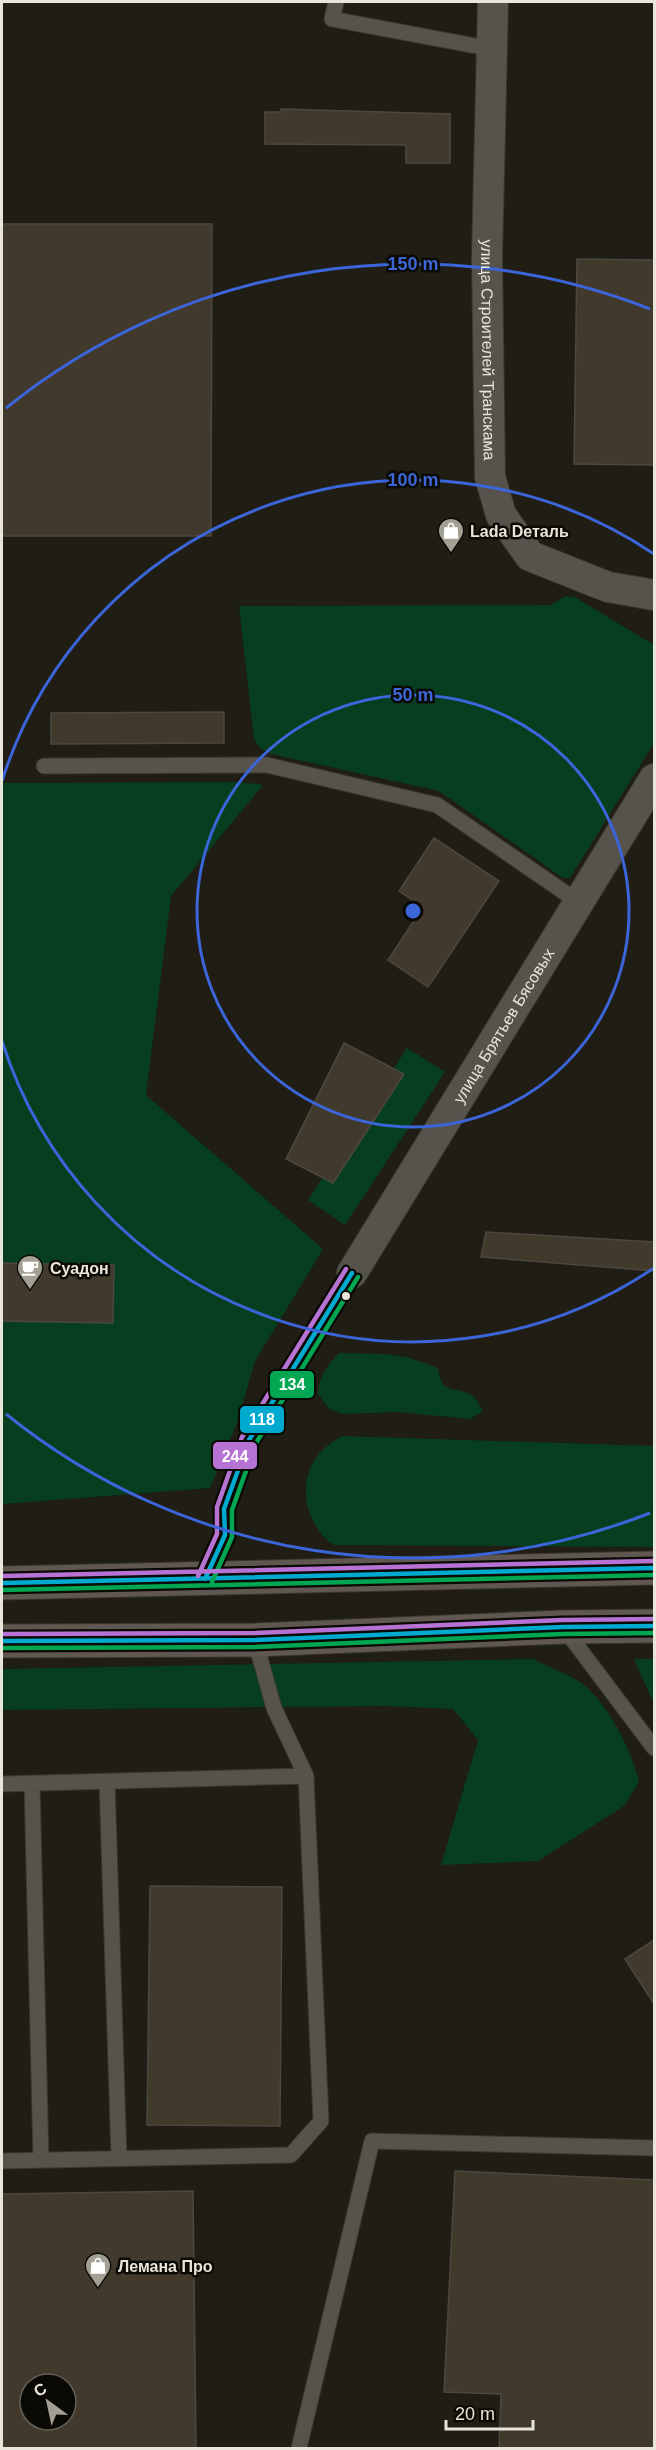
<svg xmlns="http://www.w3.org/2000/svg" width="656" height="2450" font-family="Arial,sans-serif">
	<rect width="100%" height="100%" fill="#1f1d14"/>
	<path fill="#063e1f" d="M 565,596 L 575,597 L 654,645 L 654,743 L 570,878 L 563,878 L 439,791 L 271,754 L 260,748 L 254,739 L 239,606 L 551,605 Z
		M 240,782 L 263,785 L 171,896 L 146,1095 L 323,1249 L 255,1361 L 237,1423 L 210,1488 L 2,1504 L 2,783 Z
		M 407,1048 L 445,1072 L 345,1225 L 308,1200 Z
		M 339,1353 L 385,1354 L 407,1357 L 438,1368 C 441,1399 460,1383 475,1398 C 478,1402 481,1407 483,1411 L 470,1419 L 398,1412 L 344,1414 L 329,1409 L 318,1394 C 319,1377 327,1365 339,1353 Z
		M 342,1436 L 654,1446 L 654,1547 L 334,1545 C 308,1528 297,1488 314,1461 C 321,1449 331,1443 342,1436 Z
		M 533,1659 C 549,1667 566,1673 580,1682 C 606,1699 633,1753 639,1782 L 624,1806 L 538,1861 L 441,1865 L 478,1740 L 453,1709 L 385,1706 L 2,1710 L 2,1669 Z
		M 634,1659 L 654,1659 L 654,1704 Z"/>
	<path fill="#41392b" stroke="#4c4841" stroke-width="1.5" fill-rule="evenodd" d="M 281,109 L 450,114 L 450,163 L 406,163 L 406,145 L 265,144 L 265,112 L 281,112 Z
		M 2,224 L 212,224 L 211,536 L 2,536 Z
		M 577,259 L 654,260 L 654,465 L 574,464 Z
		M 224,712 L 224,743 L 51,744 L 51,713 Z
		M 434,838 L 499,881 L 428,987 L 388,960 L 423,907 L 399,891 Z
		M 344,1043 L 404,1074 L 333,1183 L 286,1159 Z
		M 486,1232 L 654,1242 L 654,1271 L 481,1257 Z
		M 2,1263 L 114,1265 L 113,1323 L 2,1321 Z
		M 150,1886 L 282,1887 L 280,2126 L 147,2125 Z
		M 654,1940 L 654,2004 L 625,1959 Z
		M 455,2171 L 654,2180 L 654,2448 L 499,2448 L 501,2394 L 444,2392 Z
		M 193,2191 L 196,2448 L 2,2448 L 2,2194 ZM 30,2384 L 66,2384 L 66,2420 L 30,2420 Z"/>
	<g fill="none" stroke-linecap="round" stroke-linejoin="round">
		<defs>
			<path id="service" d="M 336,2 L 332,19 L 492,49
				M 44,766 L 267,765 L 437,805 L 580,903
				M 205,1579 L 225,1535 L 224,1509 L 249,1440 L 352,1273
				M 563,1627 L 654,1748
				M 107,1781 L 119,2159
				M 32,1783 L 41,2160
				M 2,1784 L 306,1776
				M 2,2161 L 291,2155 L 321,2121 L 306,1776 L 274,1708 L 255,1640
				M 299,2448 L 372,2141 L 654,2148"/>
			<g id="minor">
				<path id="s1" d="M 493,2 L 487,257 L 490,477 L 501,515 L 530,556 L 608,587 L 654,595"/>
				<path id="s2" d="M 352,1273 L 654,779"/>
			</g>
			<path id="trunk" d="M 2,1583 L 654,1568
				M 2,1641 L 255,1640 L 563,1627 L 654,1626"/>
		</defs>
		<use href="#service" stroke="#393730" stroke-width="17"/>
		<use href="#minor" stroke="#393730" stroke-width="32"/>
		<use href="#trunk" stroke="#393730" stroke-width="35"/>
		<use href="#service" stroke="#55534c" stroke-width="15"/>
		<use href="#minor" stroke="#55534c" stroke-width="30"/>
		<use href="#trunk" stroke="#605750" stroke-width="33"/>
		<defs>
			<path id="bus-1" d="M 205,1579 L 225,1535 L 224,1509 L 249,1440 L 352,1273
				M 2,1583 L 654,1568
				M 2,1641 L 255,1640 L 563,1627 L 654,1626"/>
			<path id="bus-2" d="M 212,1582 L 232,1537 L 232,1510 L 256,1443 L 358,1277
				M 2,1590 L 654,1575
				M 2,1648 L 255,1647 L 563,1634 L 654,1633"/>
			<path id="bus-3" d="M 2,1576 L 654,1561
				M 198,1576 L 217,1534 L 217,1507 L 242,1437 L 346,1269
				M 2,1634 L 255,1633 L 563,1620 L 654,1619"/>
		</defs>
		<use href="#bus-1" stroke="#0b0904" stroke-width="9"/>
		<use href="#bus-2" stroke="#0b0904" stroke-width="9"/>
		<use href="#bus-3" stroke="#0b0904" stroke-width="9"/>
		<use href="#bus-1" stroke="#00a9ce" stroke-width="4.5"/>
		<use href="#bus-2" stroke="#00a651" stroke-width="4.5"/>
		<use href="#bus-3" stroke="#b673d3" stroke-width="4.5"/>
	</g>
	<g fill="none" stroke="#3b65d8" stroke-width="3">
		<circle cx="413" cy="911" r="216"/>
		<path d="M654 1268A431 431 0 0 1 2 1041M2 781A431 431 0 0 1 654 554"/>
		<path d="M650 1513A647 647 0 0 1 6 1414M6 408A647 647 0 0 1 650 309"/>
	</g>
	<defs>
		<symbol id="shop-pin" viewBox="-11 -11 22 30"><path d="M0 17L-7.5 6A9.5 9.5 0 1 1 7.5 6Z" fill="#a2a095" stroke="#0b0904"/><path d="M-5-2.5h2.3a2.7 3.5 0 0 1 5.4 0H5L5.5 6h-11ZM-1.5-2.5h3a1.5 2.3 0 0 0-3 0Z" fill="#fff"/></symbol>
		<symbol id="cafe-pin" viewBox="-11 -11 22 30"><path d="M0 17L-7.5 6A9.5 9.5 0 1 1 7.5 6Z" fill="#a2a095" stroke="#0b0904"/><path d="M-5.5-4.5H6V0H3Q3 3.5 0 3.5H-2.5Q-5.5 3.5-5.5 0ZM3-3.2v2h1.7v-2ZM-6 4.5H4V6H-6Z" fill="#fff"/></symbol>
	</defs>
	<g fill-rule="evenodd">
		<use href="#shop-pin" x="436" y="516" width="30" height="40"/>
		<use href="#cafe-pin" x="15" y="1253" width="30" height="40"/>
		<use href="#shop-pin" x="83" y="2251" width="30" height="40"/>
	</g>
	<circle fill="#e8e6db" stroke="#0b0904" stroke-width="2" cx="346" cy="1296" r="5"/>
	<g text-anchor="middle" dominant-baseline="central" stroke-width="5" stroke-linejoin="round" paint-order="stroke">
		<g font-size="16" fill="#e8e6db" stroke="#0b0904">
			<text stroke="none"><textPath href="#s1" startOffset="348">улица Строителей Транскама</textPath></text>
			<text stroke="none"><textPath href="#s2" startOffset="290">улица Брятьев Бясовых</textPath></text>
		</g>
		<g font-size="16" font-weight="bold" fill="#e8e6db" stroke="#0b0904" text-anchor="start">
			<text x="470" y="531">Lada Dеталь</text>
			<text x="50" y="1268">Суадон</text>
			<text x="118" y="2266">Лемана Про</text>
		</g>
	</g>
	<circle cx="413" cy="911" r="9" fill="#3b65d8" stroke="#0b0904" stroke-width="3"/>
	<g font-size="18" text-anchor="middle" font-weight="bold" fill="#3b65d8" stroke="#0b0904" stroke-width="5" stroke-linejoin="round" paint-order="stroke">
		<text x="413" y="270">150 m</text>
		<text x="413" y="486">100 m</text>
		<text x="413" y="701">50 m</text>
	</g>
	<g stroke="#0b0904" stroke-width="2">
		<rect x="269" y="1370" width="46" height="29" rx="6" fill="#00a651"/>
		<rect x="239" y="1405" width="46" height="29" rx="6" fill="#00a9ce"/>
		<rect x="212" y="1441" width="46" height="29" rx="6" fill="#b673d3"/>
	</g>
	<g font-size="16" text-anchor="middle" font-weight="bold" fill="#fff">
		<text x="292" y="1390">134</text>
		<text x="262" y="1425">118</text>
		<text x="235" y="1462">244</text>
	</g>
	<rect width="656" height="2450" fill="none" stroke="#e8e6db" stroke-width="6"/>
	<g transform="translate(48 2402) rotate(327)"><circle r="28" fill="#0b0904" stroke="#63615a" stroke-width="1.5"/>
	<path d="M0-4.5L10 22L0 15L-10 22Z" fill="#a2a095"/>
	<text y="-9" font-size="16" font-weight="bold" text-anchor="middle" fill="#e8e6db">С</text>
	</g>
	<path d="M446 2420v9h87v-9" fill="none" stroke="#e8e6db" stroke-width="3"/>
	<text x="455" y="2420" font-size="18" fill="#e8e6db" stroke="#0b0904" stroke-width="4.5" paint-order="stroke">20 m</text>
</svg>
